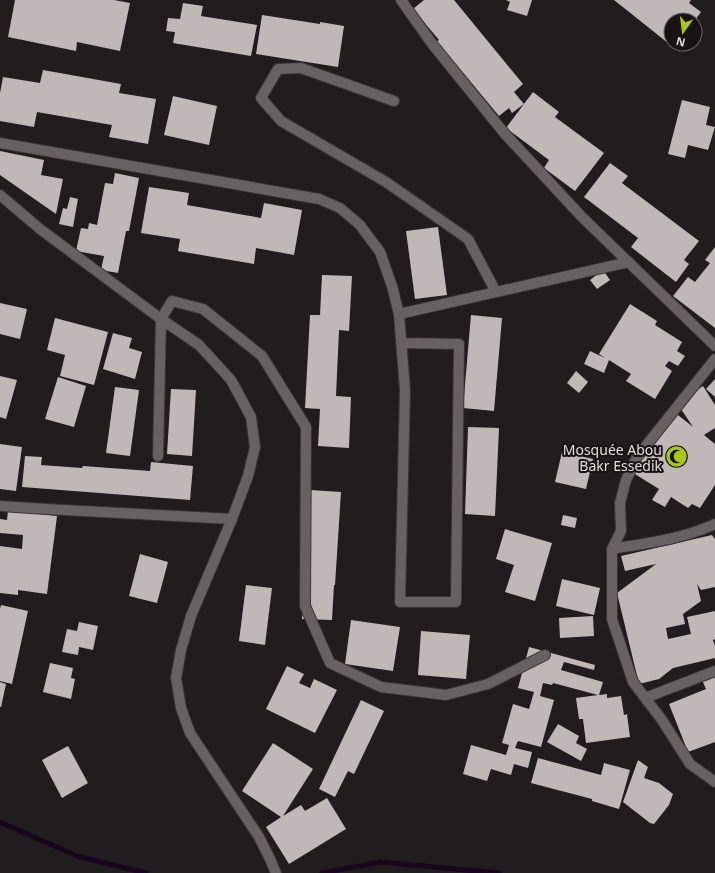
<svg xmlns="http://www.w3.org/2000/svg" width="715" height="873" font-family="'Noto Sans',sans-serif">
	<rect width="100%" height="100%" fill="#211c1d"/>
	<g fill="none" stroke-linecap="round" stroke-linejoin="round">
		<path stroke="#17061d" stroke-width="5" d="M 0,822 L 77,856 L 146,873
			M 322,873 L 380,862 L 499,873"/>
	</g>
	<path fill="#bfb8b7" d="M 15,0 L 114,0 L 130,3 L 120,51 L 77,42 L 76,51 L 8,37 Z
		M 424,0 L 454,0 L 523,84 L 514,92 L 524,104 L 512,113 L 509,108 L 499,116 L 455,63 L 454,63 L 436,42 L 439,40 L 413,9 Z
		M 506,0 L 532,0 L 527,16 L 507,10 L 510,2 Z
		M 614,0 L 691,0 L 689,3 L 701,12 L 695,20 L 671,20 L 671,44 L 675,44 L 673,47 Z
		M 183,3 L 203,6 L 201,16 L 257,25 L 251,56 L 173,43 L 175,32 L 166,31 L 168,18 L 180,19 Z
		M 262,15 L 320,24 L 320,22 L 344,26 L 338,67 L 256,54 Z
		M 43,70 L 121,84 L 119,93 L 156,99 L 148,144 L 109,137 L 112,125 L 37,112 L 34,127 L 0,121 L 0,93 L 3,77 L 40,83 Z
		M 533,92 L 559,112 L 555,117 L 604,153 L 575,191 L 544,168 L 549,160 L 506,128 Z
		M 173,96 L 217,106 L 209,145 L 164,135 Z
		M 682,100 L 710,107 L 706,125 L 715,127 L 708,150 L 688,145 L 685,158 L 668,154 Z
		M 0,151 L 44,160 L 41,175 L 63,179 L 56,214 L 0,175 Z
		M 610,163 L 628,176 L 622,183 L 699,241 L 684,260 L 689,264 L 676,282 L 631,247 L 638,238 L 584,197 Z
		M 115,173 L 139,178 L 129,231 L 126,231 L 118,273 L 101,270 L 104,256 L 76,251 L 81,228 L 88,229 L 89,223 L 97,225 L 105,183 L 113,184 Z
		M 149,187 L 189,193 L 187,205 L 261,218 L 264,203 L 302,210 L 294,255 L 256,248 L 254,264 L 178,251 L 180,239 L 141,233 Z
		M 70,197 L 78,199 L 73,227 L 59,224 L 63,208 L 67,209 Z
		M 438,227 L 447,295 L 415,299 L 406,231 Z
		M 715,247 L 715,328 L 673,296 L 688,277 L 695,282 L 710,263 L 705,260 Z
		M 603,270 L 610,280 L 597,289 L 590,280 Z
		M 322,275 L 352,276 L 349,331 L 339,330 L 336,396 L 351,397 L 349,448 L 318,446 L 320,409 L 305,408 L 310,315 L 320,315 Z
		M 0,303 L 27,309 L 20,339 L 0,334 Z
		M 630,304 L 657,321 L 655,325 L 682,342 L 677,351 L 685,356 L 678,366 L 669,361 L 665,366 L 672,371 L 655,399 L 626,381 L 631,374 L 609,360 L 604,373 L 584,364 L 590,351 L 605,358 L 599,354 Z
		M 471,315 L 502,318 L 494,411 L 463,408 Z
		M 55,318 L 108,332 L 94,385 L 60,376 L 65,355 L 47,350 Z
		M 113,333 L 132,338 L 129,348 L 142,352 L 135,379 L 103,369 Z
		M 576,371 L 588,382 L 579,393 L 567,383 Z
		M 0,376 L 17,380 L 6,419 L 0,417 Z
		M 58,377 L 86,386 L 74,427 L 45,419 Z
		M 715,379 L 715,397 L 706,389 Z
		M 703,386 L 715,405 L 715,428 L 704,435 L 715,444 L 715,485 L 700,508 L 692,504 L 688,508 L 671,497 L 665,507 L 652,500 L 659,489 L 630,471 L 673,411 L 693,427 L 677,403 Z
		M 115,387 L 139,390 L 130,456 L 106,453 Z
		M 171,389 L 196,390 L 192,456 L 167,454 Z
		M 468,427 L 499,428 L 495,516 L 465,514 Z
		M 0,444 L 22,447 L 16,491 L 0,489 Z
		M 562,452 L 593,459 L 586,489 L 555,482 Z
		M 25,456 L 42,457 L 41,465 L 82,468 L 83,466 L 150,471 L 151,462 L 193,466 L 190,500 L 22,487 Z
		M 310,490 L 341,492 L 335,585 L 334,585 L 332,620 L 302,619 Z
		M 8,510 L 57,516 L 47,594 L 18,590 L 18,595 L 0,593 L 0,546 L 22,549 L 23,535 L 0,533 L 0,519 L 7,520 Z
		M 563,515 L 577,518 L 575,528 L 561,525 Z
		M 505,529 L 552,543 L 535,601 L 505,592 L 514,565 L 496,559 Z
		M 712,535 L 715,539 L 715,587 L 701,590 L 697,584 L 701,601 L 683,614 L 685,624 L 666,628 L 668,639 L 691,634 L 687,617 L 715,611 L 715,639 L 713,640 L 715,646 L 715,658 L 673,668 L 659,679 L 639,684 L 617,593 L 656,564 L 625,571 L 621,556 Z
		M 140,554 L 168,562 L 157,603 L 129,596 Z
		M 562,579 L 600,588 L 594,615 L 556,606 Z
		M 246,585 L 272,588 L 265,645 L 239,641 Z
		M 1,605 L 28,611 L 12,684 L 0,681 L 0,609 Z
		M 593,616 L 594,636 L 560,638 L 559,618 Z
		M 351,620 L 400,627 L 393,671 L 345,664 Z
		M 79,622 L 98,626 L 93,650 L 79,647 L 78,655 L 62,652 L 67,629 L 77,631 Z
		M 421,631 L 470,635 L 466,679 L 418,675 Z
		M 529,647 L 595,665 L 594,670 L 564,662 L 561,670 L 603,682 L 599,695 L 607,694 L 607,698 L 621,696 L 624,715 L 627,714 L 630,737 L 586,743 L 583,719 L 579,719 L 576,698 L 598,695 L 553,683 L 552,685 L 543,683 L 540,696 L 554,700 L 541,747 L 518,741 L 515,748 L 532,752 L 528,768 L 514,764 L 511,775 L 491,769 L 487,781 L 463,774 L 471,745 L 506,755 L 509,745 L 502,743 L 513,704 L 529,709 L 534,692 L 518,688 Z
		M 50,663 L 73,668 L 71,678 L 75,679 L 71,699 L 43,692 Z
		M 287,666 L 304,674 L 299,683 L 310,688 L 314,679 L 337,690 L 315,733 L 266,709 Z
		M 715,675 L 715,742 L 688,752 L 669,704 L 706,689 L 702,680 Z
		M 0,682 L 6,684 L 1,707 L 0,707 Z
		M 361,700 L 384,711 L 354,774 L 348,771 L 335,797 L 319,789 Z
		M 558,724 L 579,736 L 576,743 L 587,749 L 581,761 L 547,742 Z
		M 273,743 L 313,769 L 283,816 L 301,805 L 305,811 L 327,798 L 346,829 L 289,864 L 266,827 L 281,817 L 242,791 Z
		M 68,746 L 88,783 L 62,798 L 42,760 Z
		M 538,758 L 601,775 L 604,763 L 630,770 L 619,809 L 592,801 L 592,799 L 531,783 Z
		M 638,760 L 648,767 L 644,778 L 659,783 L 673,794 L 669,805 L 654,824 L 650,823 L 623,802 Z"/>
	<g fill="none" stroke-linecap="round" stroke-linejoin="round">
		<defs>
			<path id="minor" d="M 401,0 L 433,45 L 505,134 L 582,217 L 715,346
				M 394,101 L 301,68 L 278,69 L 261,98 L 281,121 L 386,182 L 468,239 L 496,292
				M 0,143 L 319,199 L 340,208 L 360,225 L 380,252 L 392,286 L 399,314 L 405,390 L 400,602 L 456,602 L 459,344 L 401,343
				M 399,314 L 629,262
				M 715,359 L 637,457 L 626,480 L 620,503 L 621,531 L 612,549 L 612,619 L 633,682 L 662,720 L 690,764 L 715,782
				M 158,456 L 161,319 L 172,301 L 203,309 L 262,356 L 306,427 L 305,606 L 330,663 L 381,687 L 446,695 L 488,684 L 545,655
				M 0,506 L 46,509 L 232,519
				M 612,549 C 647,543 683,539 715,524
				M 645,698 L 715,671"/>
			<path id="secondary" d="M 0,195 L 40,229 L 161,319 L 199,345 L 231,380 L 251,417 L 255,447 L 248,476 L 232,519 L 191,616 L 181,650 L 176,678 L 181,708 L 190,733 L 259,837 L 270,859 L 276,873"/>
		</defs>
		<use href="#minor" stroke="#3a3636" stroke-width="12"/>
		<use href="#secondary" stroke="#3a3636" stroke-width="12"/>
		<use href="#minor" stroke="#686163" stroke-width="10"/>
		<use href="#secondary" stroke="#686163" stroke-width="10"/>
	</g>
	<defs>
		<symbol id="mosque-disc" viewBox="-11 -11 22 22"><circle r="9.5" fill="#aac718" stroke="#181314"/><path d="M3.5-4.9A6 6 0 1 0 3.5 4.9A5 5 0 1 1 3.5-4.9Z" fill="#111"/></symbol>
	</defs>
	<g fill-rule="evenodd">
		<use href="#mosque-disc" x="664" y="444" width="25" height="25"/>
	</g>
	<g text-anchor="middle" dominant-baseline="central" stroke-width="4" stroke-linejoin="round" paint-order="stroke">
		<g font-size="14" fill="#e2dede" stroke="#181314" text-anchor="end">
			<text x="662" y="449">Mosquée Abou<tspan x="662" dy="16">Bakr Essedik</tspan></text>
		</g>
	</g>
	<g transform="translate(683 32) rotate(194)"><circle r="19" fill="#181314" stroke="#696465"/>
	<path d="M0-3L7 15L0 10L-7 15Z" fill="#aac718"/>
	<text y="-6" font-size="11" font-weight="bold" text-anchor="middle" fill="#e2dede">N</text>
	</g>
</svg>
